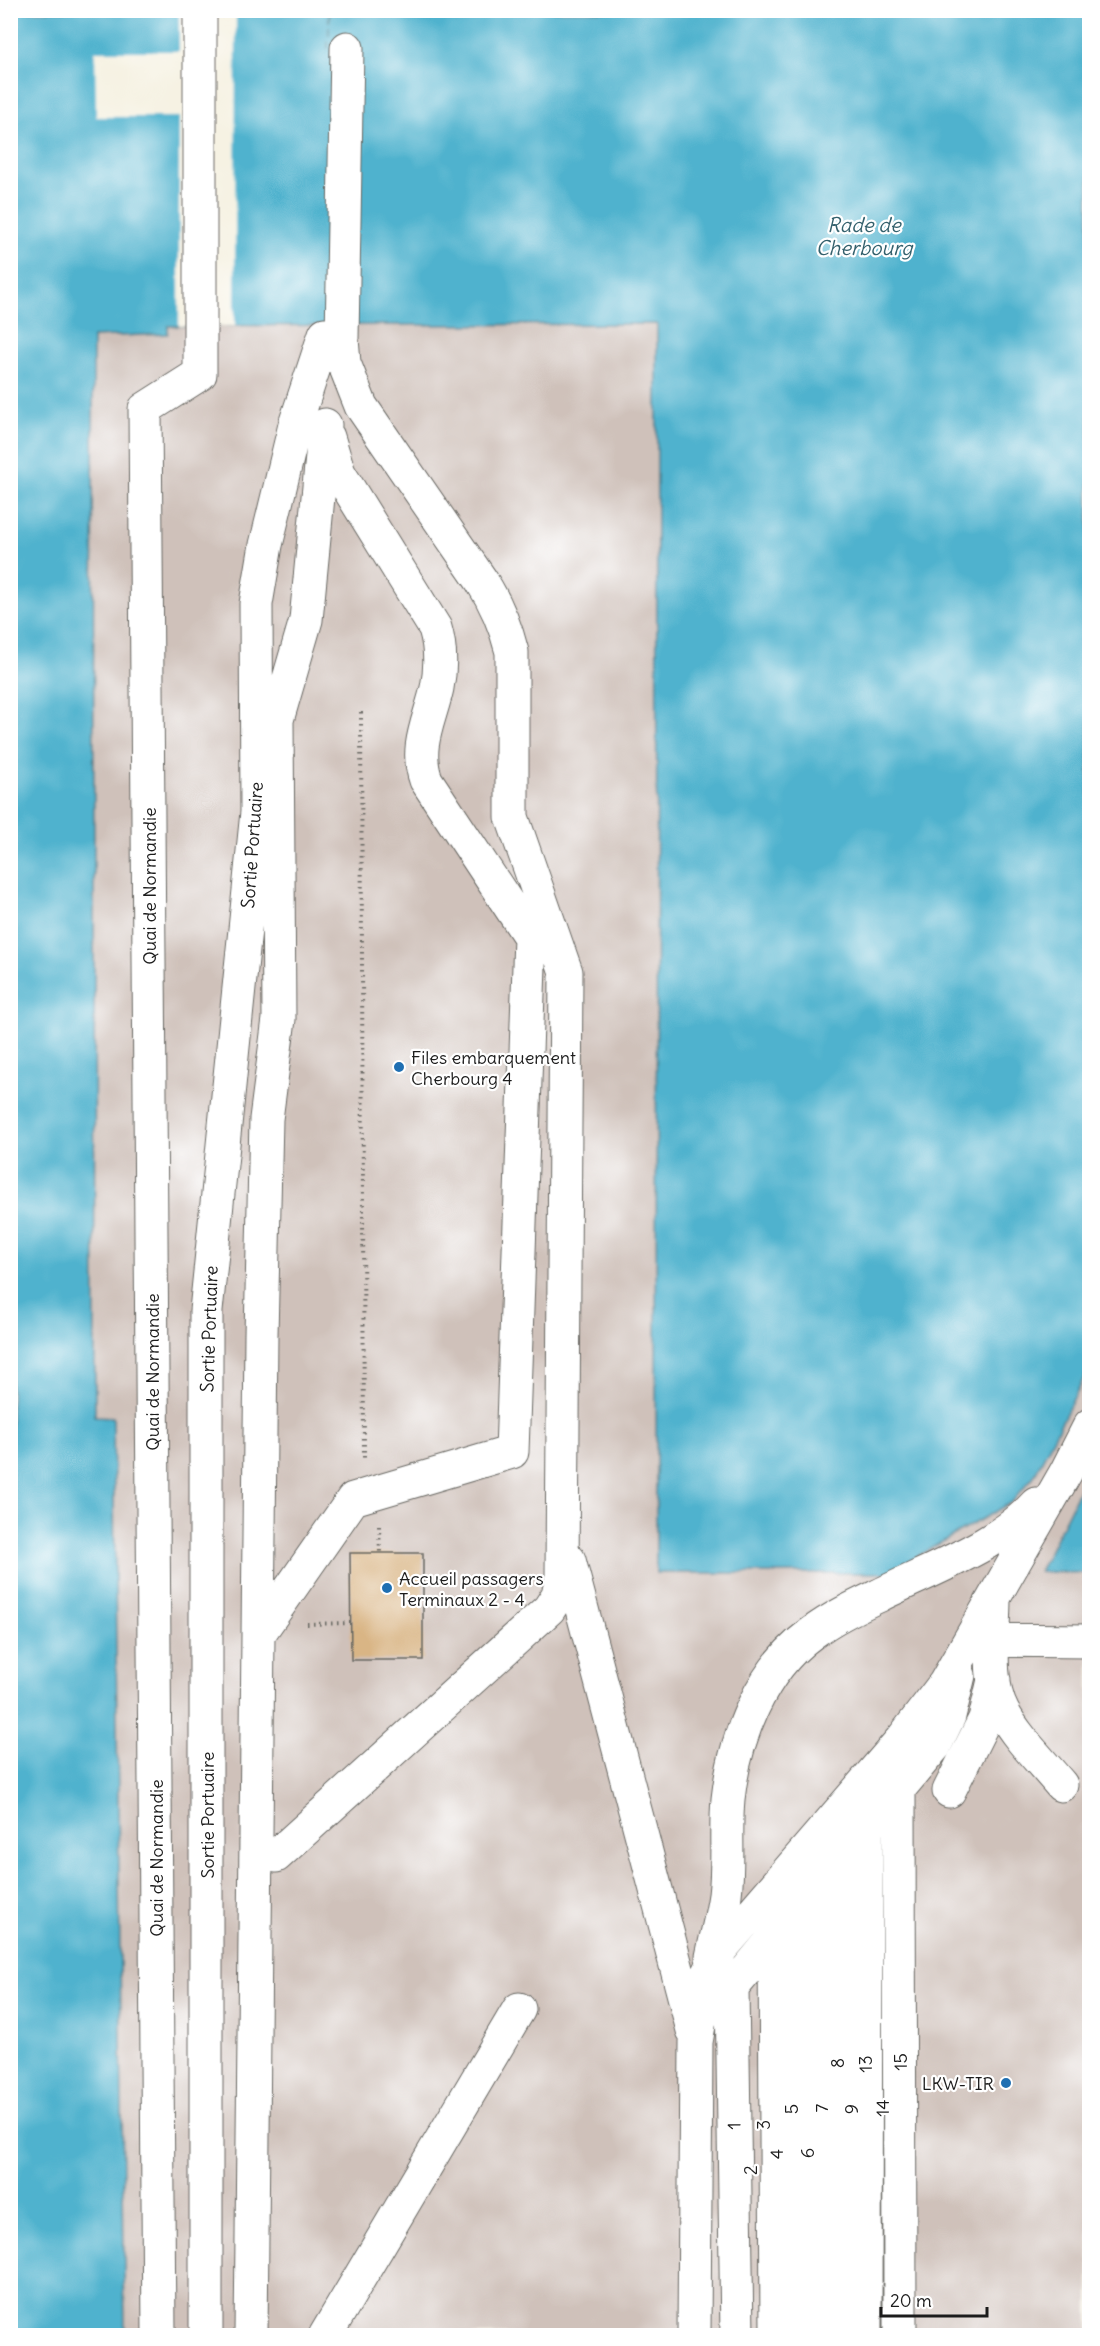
<svg xmlns="http://www.w3.org/2000/svg" width="1100" height="2346" font-family="Delius,sans-serif">
	<rect width="100%" height="100%" fill="#fff"/>
	<filter id="ink" filterUnits="userSpaceOnUse"><feTurbulence type="fractalNoise" baseFrequency=".0167" numOctaves="2"/><feDisplacementMap in="SourceGraphic" scale="12" xChannelSelector="R" yChannelSelector="G"/><feConvolveMatrix kernelMatrix="1 2 1 2 8 2 1 2 1" color-interpolation-filters="sRGB"/></filter>
	<filter id="wash" filterUnits="userSpaceOnUse"><feTurbulence type="fractalNoise" baseFrequency=".008" numOctaves="4" result="noise"/><feDisplacementMap in="SourceGraphic" scale="24" xChannelSelector="R" yChannelSelector="G"/><feGaussianBlur stdDeviation="1.35" result="paint"/><feColorMatrix in="noise" values="0 0 0 0 0 0 0 0 0 0 0 0 0 0 0 0 0 1.4 0 .05"/><feComposite in="paint" operator="in"/></filter>
	<g filter="url(#wash)">
		<rect width="100%" height="100%" fill="#f6f2e3"/>
		<path fill="#cfc1ba" d="M 657,324 L 656,1572 L 888,1573 L 1012,1502 L 1034,1476 L 1089,1368 L 1089,1471 L 1039,1572 L 1089,1573 L 1089,2335 L 125,2335 L 113,1418 L 95,1417 L 93,336 L 167,334 L 167,326 Z"/>
		<path fill="#4fb2ce" stroke="#366775" stroke-width="1.5" d="M 11,11 L 1089,11 L 1089,1368 L 1034,1476 L 1012,1502 L 888,1573 L 656,1573 L 657,324 L 168,326 L 168,334 L 93,337 L 95,1416 L 113,1417 L 125,2335 L 11,2336 Z
			M 1089,1471 L 1089,1573 L 1039,1572 Z"/>
		<path fill="#f6f2e3" d="M 179,11 L 236,11 L 235,326 L 179,326 L 179,117 L 96,117 L 95,51 L 179,51 Z"/>
		<g fill="none" stroke-linecap="round" stroke-linejoin="round">
			<path stroke="#33606c" stroke-width="1.5" stroke-dasharray="8 6" stroke-linecap="butt" d="M 329,22 L 329,10
				M 328,49 L 330,10"/>
		</g>
		<g id="blocks">
			<path fill="#d9b585" d="M 350,1553 L 423,1553 L 423,1660 L 351,1660 Z"/>
		</g>
	</g>
	<g filter="url(#ink)">
		<use href="#blocks" fill-opacity="0" stroke="#686762" stroke-width="1.5"/>
		<g fill="none" stroke-linecap="round" stroke-linejoin="round">
			<defs>
				<path id="minor" d="M 569,1560 L 693,2030
					M 994,1598 C 994,1634 986,1680 1003,1712 C 1017,1738 1042,1762 1061,1785
					M 258,1635 L 353,1499 L 512,1452 L 530,937 L 426,780 C 414,747 430,720 437,688 C 441,668 441,648 435,628 L 339,473 L 328,437
					M 973,1640 L 1090,1641
					M 899,1789 L 900,2336
					M 949,1791 L 985,1719 L 994,1680
					M 276,1856 L 549,1609 L 558,1595 L 562,1576 L 566,972 L 512,817 L 512,652 C 505,624 496,603 481,580 L 361,406 L 344,363 L 342,339 L 347,48
					M 836,1863 L 837,2336
					M 806,1899 L 807,2336
					M 775,1936 L 777,2336
					M 712,1957 C 716,1937 722,1916 725,1895 C 729,1863 725,1831 728,1799 C 735,1737 760,1671 812,1633 C 833,1617 857,1606 880,1595 C 929,1570 1000,1545 1036,1504
					M 159,2336 L 145,409 L 200,374 L 200,10
					M 206,2336 L 206,1311 L 257,812 L 256,604 L 266,545 L 295,425 L 325,334
					M 251,2336 L 261,1335 L 266,1119 L 279,1019 L 277,720 L 306,620 L 325,425
					M 325,2336 L 519,2009
					M 694,2336 L 696,2042 L 708,1975 L 721,1949 L 903,1738 L 945,1683 L 1066,1472 L 1090,1425
					M 737,2336 L 732,1988 L 934,1747 L 949,1716 L 959,1675
					M 865,2336 L 866,1829"/>
			</defs>
			<use href="#minor" stroke="#686762" stroke-width="35"/>
			<path stroke="#686762" stroke-width="4" stroke-dasharray="1.5 4.5" stroke-linecap="butt" d="M 361,712 L 364,1461
				M 379,1526 L 380,1553
				M 307,1624 L 351,1623"/>
			<use href="#minor" stroke="#fff" stroke-width="33"/>
		</g>
	</g>
	<g fill="#1f6fb2" stroke="#fff" stroke-width="2">
		<circle cx="399" cy="1067" r="6"/>
		<circle cx="387" cy="1588" r="6"/>
		<circle cx="1006" cy="2083" r="6"/>
	</g>
	<g text-anchor="middle" dominant-baseline="central" stroke-width="4.5" stroke-linejoin="round" paint-order="stroke">
		<g font-size="18" fill="#1c1c1c" stroke="#fff">
			<text transform="translate(252 845) rotate(-86)">Sortie Portuaire</text>
			<text transform="translate(149 886) rotate(-90)">Quai de Normandie</text>
			<text transform="translate(209 1329) rotate(-88)">Sortie Portuaire</text>
			<text transform="translate(152 1372) rotate(-90)">Quai de Normandie</text>
			<text transform="translate(207 1815) rotate(-90)">Sortie Portuaire</text>
			<text transform="translate(156 1858) rotate(-90)">Quai de Normandie</text>
			<text transform="translate(900 2062) rotate(-90)">15</text>
			<text transform="translate(837 2063) rotate(-90)">8</text>
			<text transform="translate(865 2064) rotate(-90)">13</text>
			<text transform="translate(821 2108) rotate(-90)">7</text>
			<text transform="translate(882 2108) rotate(-90)">14</text>
			<text transform="translate(791 2109) rotate(-90)">5</text>
			<text transform="translate(851 2109) rotate(-90)">9</text>
			<text transform="translate(763 2125) rotate(-90)">3</text>
			<text transform="translate(734 2126) rotate(-91)">1</text>
			<text transform="translate(807 2153) rotate(-90)">6</text>
			<text transform="translate(776 2154) rotate(-90)">4</text>
			<text transform="translate(750 2170) rotate(-90)">2</text>
		</g>
		<g font-size="18" fill="#1c1c1c" stroke="#fff" text-anchor="start">
			<text x="411" y="1057">Files embarquement<tspan x="411" dy="21">Cherbourg 4</tspan></text>
			<text x="399" y="1578">Accueil passagers<tspan x="399" dy="21">Terminaux 2 - 4</tspan></text>
			<text x="994" y="2083" text-anchor="end">LKW-TIR</text>
		</g>
		<g font-size="20" font-style="italic" fill="#33606c" stroke="#fff">
			<text x="864" y="224">Rade de<tspan x="864" dy="23">Cherbourg</tspan></text>
		</g>
	</g>
	<rect width="1100" height="2346" fill="none" stroke="#fff" stroke-width="36"/>
	<path d="M881 2307v9h106v-9" fill="none" stroke="#1c1c1c" stroke-width="3"/>
	<text x="890" y="2307" font-size="18" fill="#1c1c1c" stroke="#ffffff" stroke-width="4.5" paint-order="stroke">20 m</text>
</svg>
